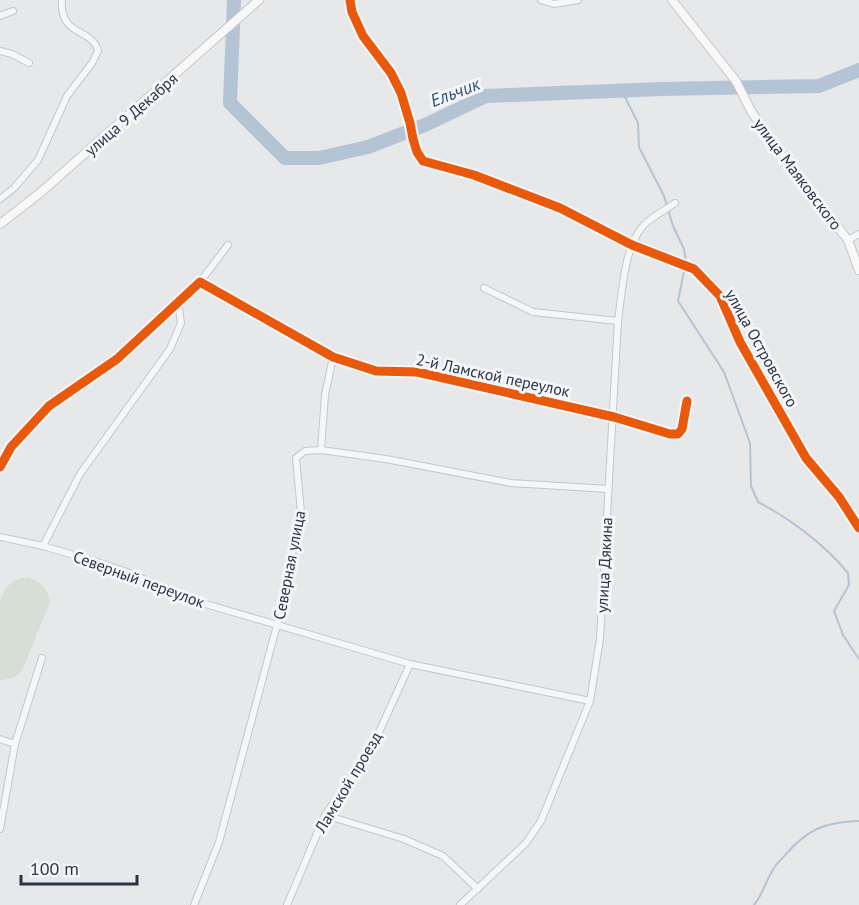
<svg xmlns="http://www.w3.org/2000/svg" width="859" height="905" font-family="'PT Sans',sans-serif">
	<rect width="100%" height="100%" fill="#e6e8ea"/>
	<path fill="#d6ded6" d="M 28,577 C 41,582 48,588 50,602 L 22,671 L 13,678 L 0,680 L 0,601 C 6,586 11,579 28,577 Z"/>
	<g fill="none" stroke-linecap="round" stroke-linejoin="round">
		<path stroke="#b4c4d5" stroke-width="2" d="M 622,91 L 638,123 L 639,147 L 664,196 L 673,226 L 684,249 L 686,261 L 678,301 L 724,372 L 750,443 L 751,486 L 758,502 C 791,519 825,545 848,573 L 849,585 L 834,611 L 843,635 L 859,659
			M 754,905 C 763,894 766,880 774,868 C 777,863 782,859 786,854 C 808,829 825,822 859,821"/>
		<path stroke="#b4c4d5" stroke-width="14" d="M 234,0 L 230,103 L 285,158 L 319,158 L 368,147 L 425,125 L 486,96 L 662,89 L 819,86 L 859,70"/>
		<defs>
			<path id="minor" d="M 350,0 L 352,12 L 363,36 L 391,73 L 401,93 L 410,123 L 413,139 L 417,152 L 423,161 L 474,175 L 560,208 L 632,245 L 694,269 L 720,296 L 740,342 L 806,458 L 839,497 L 859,528
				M 541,0 L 554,4 L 578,0
				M 0,16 L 13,11
				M 0,51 L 12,54 L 29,63
				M 0,199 L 14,188 L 38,160 L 67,96 L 92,63 L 98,51 C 93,28 59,37 62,0
				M 848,240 L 859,234
				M 200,282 L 228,245
				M 484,288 L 533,312 L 618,321
				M 321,450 L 325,395 L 333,357
				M 0,467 L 11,447 L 49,406 L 117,359 L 200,282 L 333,357 L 376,371 L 417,372 L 614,417 L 670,434 L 678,434 L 682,429 L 687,401
				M 0,537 L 43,546 L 94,561 L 127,572 L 192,600 L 410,664
				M 43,546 L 80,474 L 170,349 L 181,323 L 178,301
				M 0,739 L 15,744
				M 325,815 L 404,839 L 443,856 L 478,889
				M 0,829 L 15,744 L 42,658
				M 194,905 L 219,842 L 277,625 L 301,512 L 296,458 L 305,451 L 321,450 L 386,459 L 511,483 L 608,489
				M 287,905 L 325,815 L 369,754 L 410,664 L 590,701
				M 460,905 L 526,843 L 541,821 L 590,701 L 600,639 L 618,321 C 622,293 624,246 644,225 C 652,217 665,210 675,203"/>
			<path id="secondary" d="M 672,0 L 736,81 L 751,111 L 778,151 L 848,240 L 859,270
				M 0,224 L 40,193 L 259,0"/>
		</defs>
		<use href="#minor" stroke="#c4c6c8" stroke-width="8"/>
		<use href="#secondary" stroke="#c4c6c8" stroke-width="10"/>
		<use href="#minor" stroke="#f5f6f7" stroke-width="6"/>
		<use href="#secondary" stroke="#f8f8f8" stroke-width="8"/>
		<defs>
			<path id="cycleway" d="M 350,0 L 352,12 L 363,36 L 391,73 L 401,93 L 410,123 L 413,139 L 417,152 L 423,161 L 474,175 L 560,208 L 632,245 L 694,269 L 720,296 L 740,342 L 806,458 L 839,497 L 859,528
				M 0,467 L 11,447 L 49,406 L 117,359 L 200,282 L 333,357 L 376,371 L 417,372 L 614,417 L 670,434 L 678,434 L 682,429 L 687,401"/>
		</defs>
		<use href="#cycleway" stroke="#f4f6f9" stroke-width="13"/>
		<use href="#cycleway" stroke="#e8590c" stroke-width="9"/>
	</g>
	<g text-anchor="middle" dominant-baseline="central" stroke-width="6" stroke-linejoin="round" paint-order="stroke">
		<g font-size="16" fill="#2b3445" stroke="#f4f6f9">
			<text transform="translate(131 114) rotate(-41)">улица 9 Декабря</text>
			<text transform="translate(798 174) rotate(53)">улица Маяковского</text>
			<text transform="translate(762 348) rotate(61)">улица Островского</text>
			<text transform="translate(493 375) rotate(12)">2-й Ламской переулок</text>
			<text transform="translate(289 565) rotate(-79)">Северная улица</text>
			<text transform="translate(604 565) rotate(-87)">улица Дякина</text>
			<text transform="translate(139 579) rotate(20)">Северный переулок</text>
			<text transform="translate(348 782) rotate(-59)">Ламской проезд</text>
		</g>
		<g font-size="18" font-style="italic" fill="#34527a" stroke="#f4f6f9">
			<text transform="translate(455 92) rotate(-21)">Ельчик</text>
		</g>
	</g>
	<path d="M21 875v9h116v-9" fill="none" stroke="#2b3445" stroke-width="3"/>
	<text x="30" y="875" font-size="18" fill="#2b3445" stroke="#f4f6f9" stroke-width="4.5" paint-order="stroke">100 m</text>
</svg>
